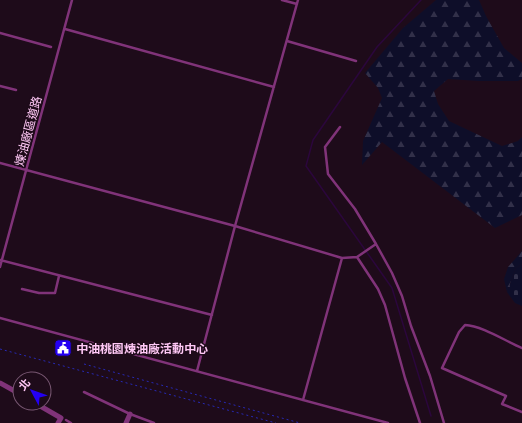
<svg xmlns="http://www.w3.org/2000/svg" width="522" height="423" font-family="'Noto Sans','Noto Sans TC',sans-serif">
	<defs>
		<pattern id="forest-firs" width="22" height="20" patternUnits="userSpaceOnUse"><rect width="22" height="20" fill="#0e0e29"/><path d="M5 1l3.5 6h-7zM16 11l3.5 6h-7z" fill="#323049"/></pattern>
		<pattern id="cemetery-stones" width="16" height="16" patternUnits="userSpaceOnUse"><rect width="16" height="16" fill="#0e0e29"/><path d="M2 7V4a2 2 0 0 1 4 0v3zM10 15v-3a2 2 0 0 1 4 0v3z" fill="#323049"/></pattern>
	</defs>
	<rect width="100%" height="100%" fill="#1e0b1a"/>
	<path fill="url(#forest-firs)" d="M 436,0 L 479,0 L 486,16 L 504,48 L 522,63 L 522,79 L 518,81 L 479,81 L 448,79 L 434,91 L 438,104 L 449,121 L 502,146 L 518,141 L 522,137 L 522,215 L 495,228 L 382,142 L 362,165 L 363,141 L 382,98 L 378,88 L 365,73 L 403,28 Z
		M 522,251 L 522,264 L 516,268 L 507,292 L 504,279 L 508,267 Z"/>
	<path fill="url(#cemetery-stones)" d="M 522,264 L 522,306 L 515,303 L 507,292 L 516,268 Z"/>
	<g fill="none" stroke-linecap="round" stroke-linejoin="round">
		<path stroke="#2b063c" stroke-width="1.5" d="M 421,0 L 377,47 L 313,140 L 306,166 L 392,288 L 431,416"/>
		<path stroke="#2729b4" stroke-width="1" stroke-dasharray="2 3" stroke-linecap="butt" d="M 0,349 L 276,423
			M 84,364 L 300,423"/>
		<path stroke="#803379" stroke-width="2.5" d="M 282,0 L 297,4
			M 65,29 L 274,87
			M 0,33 L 51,47
			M 287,41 L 356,61
			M 0,86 L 16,90
			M 340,127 L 325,147 L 328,174 L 355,209 L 376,244 L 392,273 L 402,296 L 411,326 L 430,376 L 444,423
			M 0,163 L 235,226 L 342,258 L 357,257 L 376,244
			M 357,257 L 378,289 L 385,305 L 405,378 L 420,423
			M 0,260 L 212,315
			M 0,267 L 72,0
			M 22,289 L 39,293 L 55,293 L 59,276
			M 0,318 L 388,423
			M 522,348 C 505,341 483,326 465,325 L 459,332 L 442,368 L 506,396 L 502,404 L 522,412
			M 197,371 L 235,226 L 298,0
			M 84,392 L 130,414 L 154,423
			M 303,400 L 342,258
			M 66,420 L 71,423"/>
		<path stroke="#803379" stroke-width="5" d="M 0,383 L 20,394
			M 35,403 L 61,418 L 58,423
			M 126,423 L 130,414"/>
	</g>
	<defs>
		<symbol id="civic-square" viewBox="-11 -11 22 22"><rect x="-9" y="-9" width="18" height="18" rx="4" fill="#2400f3" stroke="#1e0b1a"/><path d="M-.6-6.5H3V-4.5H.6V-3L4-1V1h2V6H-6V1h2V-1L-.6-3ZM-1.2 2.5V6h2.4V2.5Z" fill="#fff"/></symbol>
	</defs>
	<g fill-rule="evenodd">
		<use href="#civic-square" x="53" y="338" width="20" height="20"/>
	</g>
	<g text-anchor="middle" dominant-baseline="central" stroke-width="3" stroke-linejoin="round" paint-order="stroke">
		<g font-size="12" fill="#ffc8f6" stroke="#1e0b1a">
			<text transform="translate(28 131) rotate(-75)">煉油廠區道路</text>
		</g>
		<g font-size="12" font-weight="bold" fill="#ffc8f6" stroke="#1e0b1a" text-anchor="start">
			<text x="76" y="348">中油桃園煉油廠活動中心</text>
		</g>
	</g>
	<g transform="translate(32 391) rotate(311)"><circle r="19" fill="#1e0b1a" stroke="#785772"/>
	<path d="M0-3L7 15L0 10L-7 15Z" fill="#2400f3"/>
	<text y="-6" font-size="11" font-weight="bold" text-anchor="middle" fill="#ffc8f6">北</text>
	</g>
</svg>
